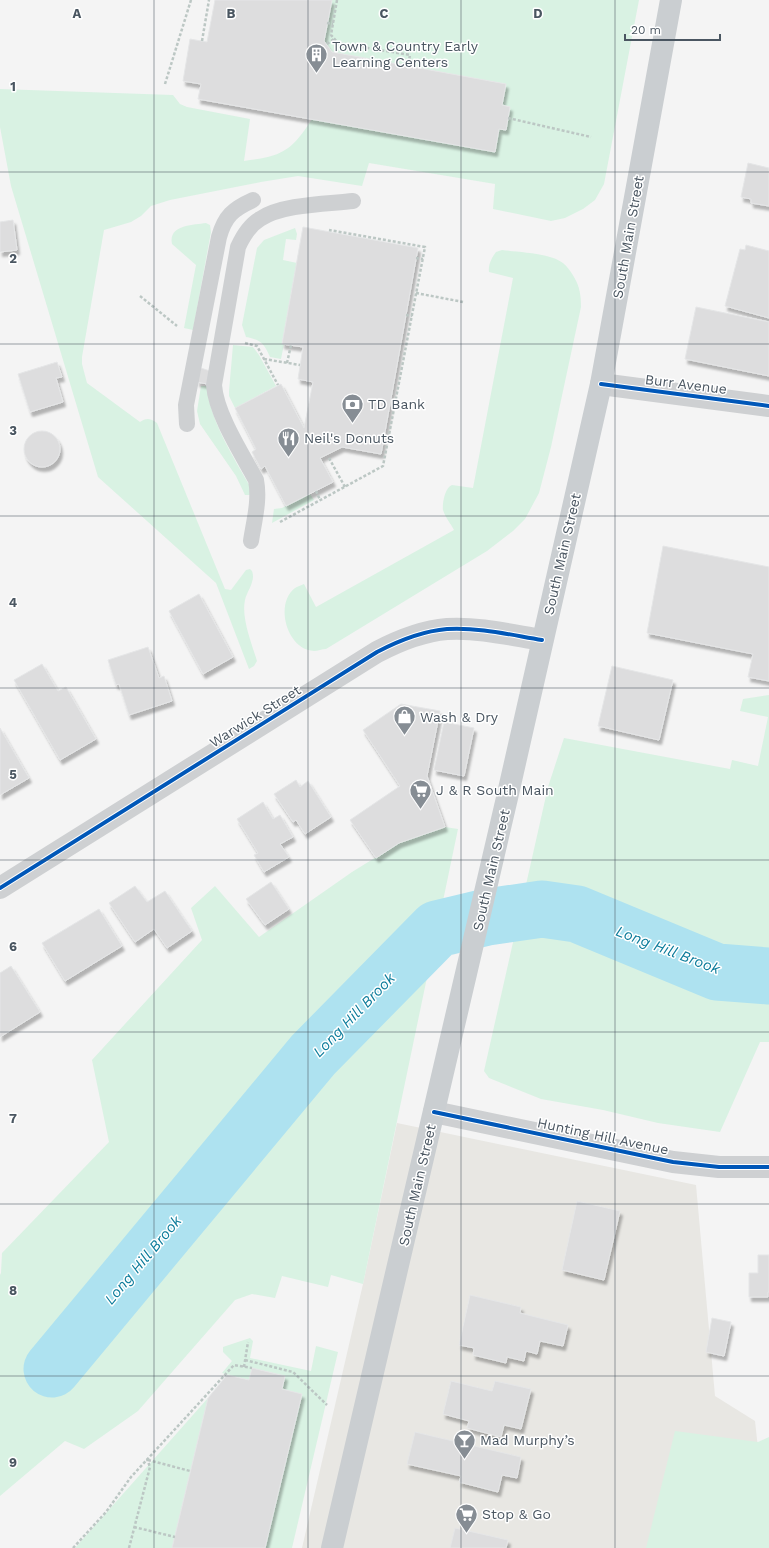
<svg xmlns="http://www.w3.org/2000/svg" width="769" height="1548" font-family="'Work Sans',sans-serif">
	<defs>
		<filter id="shadow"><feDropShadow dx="2.5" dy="4.5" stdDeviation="1" flood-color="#0004"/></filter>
	</defs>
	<rect width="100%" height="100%" fill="#f4f4f4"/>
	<path fill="#e8e7e3" d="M 397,1123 L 696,1185 L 715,1396 L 755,1421 L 769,1548 L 302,1548 L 363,1284 Z"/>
	<path fill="#d9f2e3" d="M 332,0 L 639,0 L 604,184 L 595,200 L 583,209 L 565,218 L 551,221 L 493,209 L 495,184 L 369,163 L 362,186 L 298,176 L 261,182 L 170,200 L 151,206 L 141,216 L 131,222 L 104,230 L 82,357 L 82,364 L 87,383 L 140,422 C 146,418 150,418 157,423 L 225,589 L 231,590 L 246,570 L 250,569 L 252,571 C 256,581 247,591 245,600 C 241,618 252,644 257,661 L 254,666 L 249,669 L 216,583 L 98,477 L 11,186 L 0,127 L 0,89 L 173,95 L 180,104 L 187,107 L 250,119 L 244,161 C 282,156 291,152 312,119 L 495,152 L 499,129 L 506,130 L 510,107 L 502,105 L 506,84 L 332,52 L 324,41 Z
		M 206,223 L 210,225 L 211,232 L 193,330 L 184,328 L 196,265 L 172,244 C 168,225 193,225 206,223 Z
		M 295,228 L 297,234 L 296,240 L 286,239 L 283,260 L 297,263 L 282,343 L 284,344 L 281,359 L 270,357 C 264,343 261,340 246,337 L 242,325 L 257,248 L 264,240 Z
		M 502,250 C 518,252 550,253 563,263 C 568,267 571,272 574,277 C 580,287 581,296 581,307 L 551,447 L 539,493 L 525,519 L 513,531 L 487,551 L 326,649 C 322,649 318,651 314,651 C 287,650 274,604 295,588 C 298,586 302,585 304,584 L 316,607 L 454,530 C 451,524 445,517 443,510 C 442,504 445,487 452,485 L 473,488 L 513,278 L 489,272 C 488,265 492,257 496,252 Z
		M 233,345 L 253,347 L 259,355 L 276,386 L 235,408 L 229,396 L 229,391 Z
		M 201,386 L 207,386 C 209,419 235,460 251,488 L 250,495 L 245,495 L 236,476 L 200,424 L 197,411 Z
		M 310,494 L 314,500 L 272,523 L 274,509 L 282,508 Z
		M 769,695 L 769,1042 L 760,1042 L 720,1132 L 658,1123 L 603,1110 L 541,1099 L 489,1078 L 484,1071 L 548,787 L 564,738 L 730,769 L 732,760 L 758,766 L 768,717 L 740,711 L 743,699 Z
		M 445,827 L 458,829 L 363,1284 L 331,1275 L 328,1287 L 282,1276 L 275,1298 L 252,1294 L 235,1300 L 138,1411 L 84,1449 L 65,1441 L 0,1496 L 0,1275 L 1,1273 L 2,1253 L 109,1142 L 92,1060 L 202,940 L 191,908 L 215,886 L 259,937 L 352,872 L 399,843 Z
		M 250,1338 L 253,1341 L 250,1358 L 311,1371 L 316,1346 L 338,1352 L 292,1548 L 265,1548 L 302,1394 L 282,1389 L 285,1376 L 252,1368 L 249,1380 L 222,1373 L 232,1361 L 223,1352 L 223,1347 Z
		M 208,1398 L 172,1548 L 75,1548 Z
		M 675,1431 L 758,1442 L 769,1437 L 769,1548 L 646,1548 Z"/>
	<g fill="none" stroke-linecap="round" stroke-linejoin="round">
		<path stroke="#aee2f0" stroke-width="57" d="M 52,1369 L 313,1055 L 437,929 L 487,917 L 542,909 L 577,914 L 717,972 L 769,976"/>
	</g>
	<path fill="#ddddde" stroke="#e5e6e7" filter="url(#shadow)" d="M 215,0 L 332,0 L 324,41 L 332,52 L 506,84 L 502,105 L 510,107 L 506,130 L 499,129 L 495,152 L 198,99 L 201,84 L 183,81 L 190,39 L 207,42 Z
		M 748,163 L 769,168 L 769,206 L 751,203 L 751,199 L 741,197 Z
		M 13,220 L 17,250 L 0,252 L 0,222 Z
		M 303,227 L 418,248 L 381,454 L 342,447 L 320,458 L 333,482 L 286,506 L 265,466 L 261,469 L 252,452 L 256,449 L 235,408 L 281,384 L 304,428 L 313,382 L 298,379 L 303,347 L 282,344 Z
		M 746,245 L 769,251 L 769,318 L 725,306 L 740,249 L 745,250 Z
		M 696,307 L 769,322 L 769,376 L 685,359 Z
		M 57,362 L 62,377 L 56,378 L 63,402 L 30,412 L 18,374 Z
		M 201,368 L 210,371 L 207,384 L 197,382 Z
		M24 449a18 18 0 1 1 36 0a18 18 0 1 1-36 0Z
		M 663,546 L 769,567 L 769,681 L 748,677 L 753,654 L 647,633 Z
		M 199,594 L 233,657 L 203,674 L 169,611 Z
		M 148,647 L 159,678 L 164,676 L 172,701 L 129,715 L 119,684 L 116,685 L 108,660 Z
		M 42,664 L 58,691 L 66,687 L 96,739 L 60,760 L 14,680 Z
		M 612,666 L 673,680 L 659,740 L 598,726 Z
		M 401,704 L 440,711 L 427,776 L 445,827 L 399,843 L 376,858 L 350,820 L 400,786 L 363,730 Z
		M 444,722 L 474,728 L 464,776 L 434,770 Z
		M 0,728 L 29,778 L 0,795 Z
		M 296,780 L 300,787 L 308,781 L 331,817 L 305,834 L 296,820 L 293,822 L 274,794 Z
		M 263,802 L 273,819 L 280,815 L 293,837 L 280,844 L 289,857 L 264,872 L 254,855 L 258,853 L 237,819 Z
		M 271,882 L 289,909 L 265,925 L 246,899 Z
		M 135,886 L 147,902 L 165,891 L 192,931 L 167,948 L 154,929 L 135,942 L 109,903 Z
		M 99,909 L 122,946 L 65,981 L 42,943 Z
		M 11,966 L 40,1012 L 0,1037 L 0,973 Z
		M 577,1201 L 620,1211 L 604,1280 L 562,1270 Z
		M 758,1255 L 769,1255 L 769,1292 L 768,1292 L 768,1297 L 749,1297 L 749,1273 L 758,1273 Z
		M 470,1295 L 521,1307 L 520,1313 L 568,1325 L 563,1346 L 540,1341 L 537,1354 L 526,1351 L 524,1361 L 507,1357 L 506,1363 L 473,1355 L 474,1348 L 459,1345 Z
		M 712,1318 L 731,1322 L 724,1356 L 706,1352 Z
		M 252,1368 L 285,1376 L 282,1389 L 302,1394 L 265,1548 L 172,1548 L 208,1398 L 227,1375 L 249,1380 Z
		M 451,1381 L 492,1391 L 495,1381 L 531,1389 L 521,1429 L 504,1425 L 501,1437 L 467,1428 L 469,1421 L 443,1414 Z
		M 415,1432 L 521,1457 L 517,1478 L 502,1475 L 498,1492 L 459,1482 L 461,1476 L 407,1464 Z
		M 455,1528 L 508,1540 L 506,1548 L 450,1548 Z"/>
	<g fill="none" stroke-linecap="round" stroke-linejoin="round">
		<path stroke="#bcc7c4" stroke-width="2.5" stroke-dasharray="3 2" stroke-linecap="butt" d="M 337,0 L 331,35 L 338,43 L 410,55 L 408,66
			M 327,23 L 333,24
			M 202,41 L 209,0
			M 327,44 L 334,39
			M 165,84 L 191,0
			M 508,118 L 591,137
			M 416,258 L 423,259
			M 416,293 L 463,302
			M 140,296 L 177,326
			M 406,315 L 412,316
			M 245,343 L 257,346 L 278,385
			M 264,359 L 300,365
			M 287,363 L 291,345
			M 329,458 L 345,487
			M 316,491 L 320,500
			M 280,522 L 383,466 L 425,247 L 329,230
			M 245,1360 L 293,1372 L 327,1405
			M 244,1367 L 248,1342
			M 148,1460 L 190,1471
			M 134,1527 L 175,1537
			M 73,1548 L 106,1512 L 131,1477 L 234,1365 L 252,1368
			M 129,1548 L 150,1467 L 147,1459"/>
		<path stroke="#ced0d2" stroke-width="16" d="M 187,424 L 186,405 L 219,237 C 225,216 233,209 253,200
			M 251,541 C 254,521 260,500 256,480 C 242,454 216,414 214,385 L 238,247 C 243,236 250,225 260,219 C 282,204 327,204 353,201"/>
		<path stroke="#ced0d2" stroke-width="22" d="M 601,384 L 769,406
			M 0,888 L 377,652 C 398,641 422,631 447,629 C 478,627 511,635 542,640
			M 434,1112 L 673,1162 L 719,1167 L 769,1167"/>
		<path stroke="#caced1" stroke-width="22" d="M 332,1548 L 507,798 L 601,384 L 671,0"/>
		<defs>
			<path id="cycleway" d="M 601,384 L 769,406
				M 0,888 L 377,652 C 398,641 422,631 447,629 C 478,627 511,635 542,640
				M 434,1112 L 673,1162 L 719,1167 L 769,1167"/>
		</defs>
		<use href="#cycleway" stroke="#fff" stroke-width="6"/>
		<use href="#cycleway" stroke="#0057b8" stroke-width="4"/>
	</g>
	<path fill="none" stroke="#4a5661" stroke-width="1" stroke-opacity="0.55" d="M 154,0 L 154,1548M 308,0 L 308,1548M 461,0 L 461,1548M 615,0 L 615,1548M 0,172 L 769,172M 0,344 L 769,344M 0,516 L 769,516M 0,688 L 769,688M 0,860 L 769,860M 0,1032 L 769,1032M 0,1204 L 769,1204M 0,1376 L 769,1376"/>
	<defs>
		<symbol id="building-pin" viewBox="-11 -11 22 30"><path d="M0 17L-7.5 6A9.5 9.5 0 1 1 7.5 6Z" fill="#868d94" stroke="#fff"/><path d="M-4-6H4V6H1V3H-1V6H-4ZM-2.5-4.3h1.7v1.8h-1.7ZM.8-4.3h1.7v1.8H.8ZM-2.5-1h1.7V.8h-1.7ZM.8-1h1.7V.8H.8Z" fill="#fff"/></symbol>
		<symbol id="bank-pin" viewBox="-11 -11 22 30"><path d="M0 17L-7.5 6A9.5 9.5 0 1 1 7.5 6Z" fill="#868d94" stroke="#fff"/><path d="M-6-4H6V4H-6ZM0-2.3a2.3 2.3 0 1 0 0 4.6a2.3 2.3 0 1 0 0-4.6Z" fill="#fff"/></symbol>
		<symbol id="restaurant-pin" viewBox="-11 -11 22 30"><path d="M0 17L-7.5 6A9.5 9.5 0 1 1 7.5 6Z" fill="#868d94" stroke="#fff"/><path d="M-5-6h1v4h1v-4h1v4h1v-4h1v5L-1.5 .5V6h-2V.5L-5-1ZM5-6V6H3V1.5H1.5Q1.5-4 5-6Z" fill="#fff"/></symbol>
		<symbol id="shop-pin" viewBox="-11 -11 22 30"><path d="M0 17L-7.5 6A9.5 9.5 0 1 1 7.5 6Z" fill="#868d94" stroke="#fff"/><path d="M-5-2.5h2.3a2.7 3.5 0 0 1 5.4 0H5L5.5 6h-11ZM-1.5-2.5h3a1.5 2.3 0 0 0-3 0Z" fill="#fff"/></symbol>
		<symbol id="supermarket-pin" viewBox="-11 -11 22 30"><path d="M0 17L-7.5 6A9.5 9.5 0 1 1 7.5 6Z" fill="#868d94" stroke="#fff"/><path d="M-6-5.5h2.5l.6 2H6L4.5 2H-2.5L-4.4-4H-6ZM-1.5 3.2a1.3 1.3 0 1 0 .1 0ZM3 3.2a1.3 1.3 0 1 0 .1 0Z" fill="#fff"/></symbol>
		<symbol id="bar-pin" viewBox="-11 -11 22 30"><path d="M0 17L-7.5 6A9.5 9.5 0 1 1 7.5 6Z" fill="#868d94" stroke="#fff"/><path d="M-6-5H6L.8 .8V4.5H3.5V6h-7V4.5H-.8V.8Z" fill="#fff"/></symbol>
	</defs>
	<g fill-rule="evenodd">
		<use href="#building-pin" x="304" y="42" width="25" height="34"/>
		<use href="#bank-pin" x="340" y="392" width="25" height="34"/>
		<use href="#restaurant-pin" x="276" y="426" width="25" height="34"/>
		<use href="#shop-pin" x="392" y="704" width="25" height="34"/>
		<use href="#supermarket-pin" x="408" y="778" width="25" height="34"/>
		<use href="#bar-pin" x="452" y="1428" width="25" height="34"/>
		<use href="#supermarket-pin" x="454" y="1502" width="25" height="34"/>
	</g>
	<g text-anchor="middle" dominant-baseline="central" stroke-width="3" stroke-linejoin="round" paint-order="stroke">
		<g font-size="14" fill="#4a5661" stroke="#fff" text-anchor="start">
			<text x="332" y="46">Town &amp; Country Early<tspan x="332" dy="16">Learning Centers</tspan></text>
			<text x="368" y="404">TD Bank</text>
			<text x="304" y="438">Neil's Donuts</text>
			<text x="420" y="717">Wash &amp; Dry</text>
			<text x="436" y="790">J &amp; R South Main</text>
			<text x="480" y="1440">Mad Murphy’s</text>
			<text x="482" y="1514">Stop &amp; Go</text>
		</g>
		<g font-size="14" fill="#4a5661" stroke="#fff">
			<text transform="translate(628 237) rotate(-80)">South Main Street</text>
			<text transform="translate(686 384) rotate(7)">Burr Avenue</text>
			<text transform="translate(562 554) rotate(-77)">South Main Street</text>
			<text transform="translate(255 716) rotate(-32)">Warwick Street</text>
			<text transform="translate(491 870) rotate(-77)">South Main Street</text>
			<text transform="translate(603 1136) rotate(12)">Hunting Hill Avenue</text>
			<text transform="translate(417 1185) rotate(-77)">South Main Street</text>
		</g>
		<g font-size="15" font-style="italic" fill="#0c7c9b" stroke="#fff">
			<text transform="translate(668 950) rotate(21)">Long Hill Brook</text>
			<text transform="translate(354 1015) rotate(-46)">Long Hill Brook</text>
			<text transform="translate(143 1260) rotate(-50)">Long Hill Brook</text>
		</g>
	</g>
	<g font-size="13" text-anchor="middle" font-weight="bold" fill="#4a5661" stroke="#fff" stroke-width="3" stroke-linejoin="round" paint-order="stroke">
		<text x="77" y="18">A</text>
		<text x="231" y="18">B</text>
		<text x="384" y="18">C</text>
		<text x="538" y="18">D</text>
		<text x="13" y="91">1</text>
		<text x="13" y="263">2</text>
		<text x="13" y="435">3</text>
		<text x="13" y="607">4</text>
		<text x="13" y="779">5</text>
		<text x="13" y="951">6</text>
		<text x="13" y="1123">7</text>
		<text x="13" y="1295">8</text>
		<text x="13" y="1467">9</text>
	</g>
	<path d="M625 34v6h95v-6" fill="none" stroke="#4a5661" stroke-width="2"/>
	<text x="631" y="34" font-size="12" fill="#4a5661" stroke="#ffffff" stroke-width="3" paint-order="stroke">20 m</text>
</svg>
